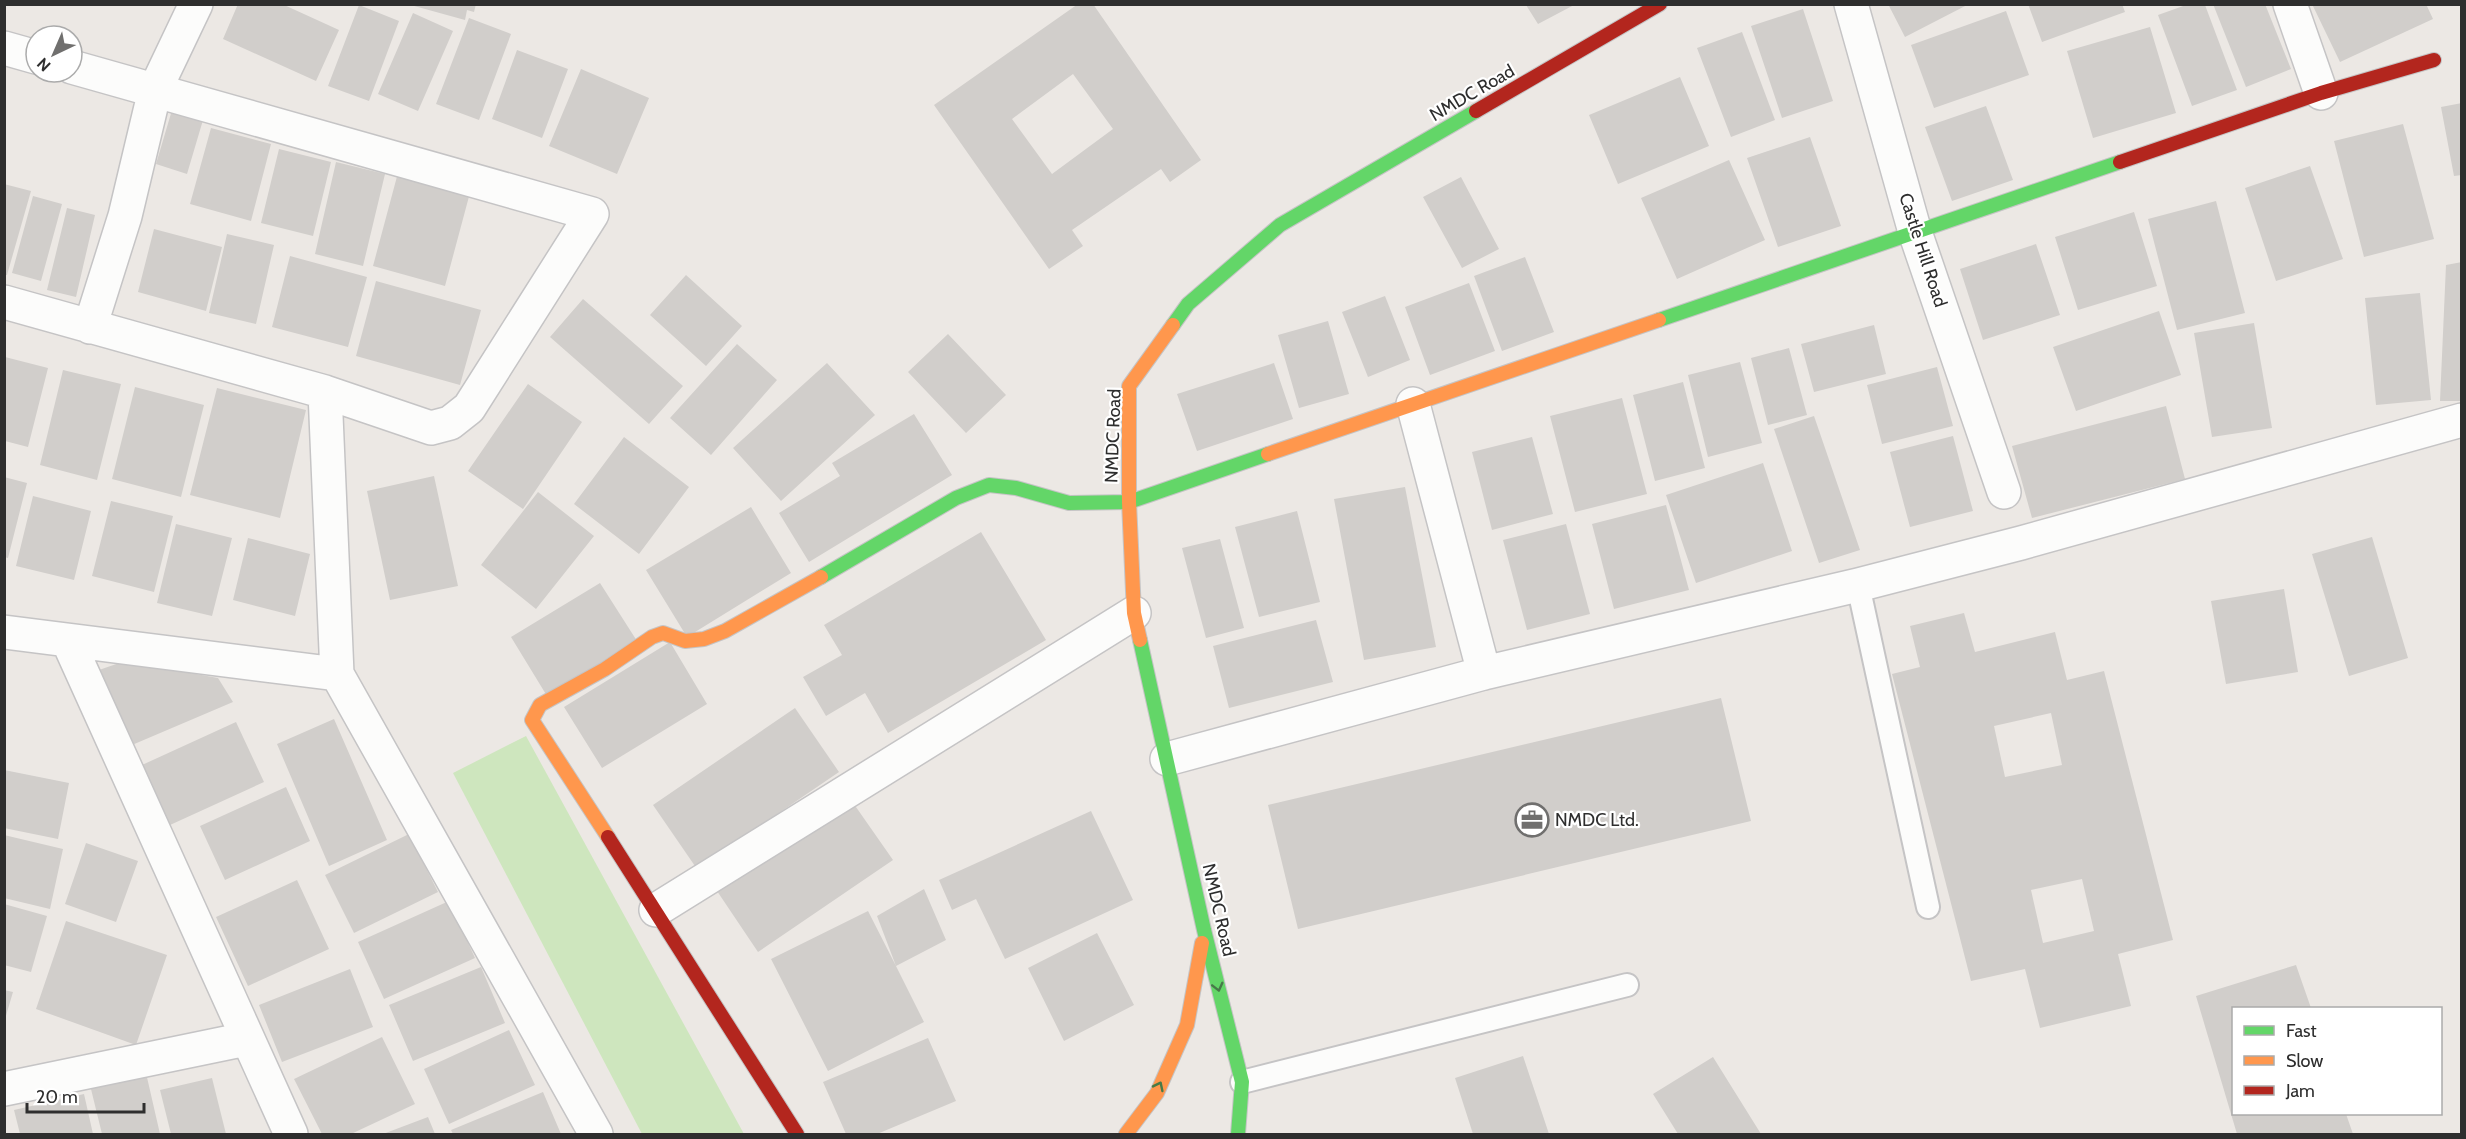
<svg xmlns="http://www.w3.org/2000/svg" width="2466" height="1139" font-family="Cabin,sans-serif">
	<rect width="100%" height="100%" fill="#ece8e4"/>
	<path fill="#cee6be" d="M 526,736 L 744,1134 L 642,1134 L 453,773 Z"/>
	<path fill="#d1cecb" fill-rule="evenodd" d="M 238,4 L 282,4 L 339,30 L 316,81 L 223,39 Z
		M 407,4 L 476,4 L 474,12 L 467,10 L 465,20 Z
		M 1078,4 L 1093,4 L 1201,160 L 1170,182 L 1161,169 L 1072,230 L 1083,246 L 1049,269 L 934,105 ZM 1073,74 L 1113,129 L 1052,174 L 1012,119 Z
		M 1888,4 L 1969,4 L 1905,37 Z
		M 2028,4 L 2122,4 L 2125,12 L 2042,42 Z
		M 2213,4 L 2265,4 L 2291,69 L 2246,87 Z
		M 2312,4 L 2426,4 L 2433,19 L 2340,62 Z
		M 359,5 L 399,21 L 369,101 L 328,86 Z
		M 1526,5 L 1574,5 L 1538,24 Z
		M 2186,5 L 2205,5 L 2237,90 L 2192,106 L 2158,15 Z
		M 1803,9 L 1833,101 L 1782,118 L 1751,26 Z
		M 2006,11 L 2029,75 L 1934,108 L 1911,45 Z
		M 413,13 L 453,31 L 418,111 L 378,94 Z
		M 469,18 L 511,34 L 479,120 L 436,104 Z
		M 2150,27 L 2176,113 L 2093,138 L 2067,51 Z
		M 1742,32 L 1775,120 L 1731,137 L 1697,48 Z
		M 517,50 L 568,69 L 542,138 L 492,119 Z
		M 581,69 L 649,98 L 617,174 L 549,146 Z
		M 1680,77 L 1709,146 L 1618,184 L 1589,115 Z
		M 2462,103 L 2462,175 L 2454,176 L 2441,107 Z
		M 1986,106 L 2013,180 L 1952,201 L 1925,127 Z
		M 172,110 L 203,120 L 187,174 L 156,164 Z
		M 2403,124 L 2434,239 L 2364,257 L 2334,141 Z
		M 211,128 L 271,144 L 251,221 L 190,204 Z
		M 1810,137 L 1841,226 L 1778,247 L 1747,158 Z
		M 279,149 L 331,162 L 313,236 L 261,223 Z
		M 1729,160 L 1765,240 L 1677,279 L 1641,198 Z
		M 336,162 L 385,174 L 363,266 L 315,254 Z
		M 2310,166 L 2343,259 L 2276,281 L 2245,188 Z
		M 399,169 L 471,189 L 445,286 L 373,266 Z
		M 1461,177 L 1499,249 L 1462,268 L 1423,197 Z
		M 4,184 L 31,191 L 7,275 L 4,275 Z
		M 33,196 L 62,204 L 41,281 L 12,273 Z
		M 2216,201 L 2245,313 L 2177,330 L 2148,219 Z
		M 67,208 L 95,215 L 76,297 L 47,290 Z
		M 2134,212 L 2157,286 L 2078,310 L 2055,237 Z
		M 154,229 L 222,247 L 206,311 L 138,292 Z
		M 227,234 L 274,245 L 256,324 L 209,313 Z
		M 2036,244 L 2060,315 L 1983,340 L 1960,269 Z
		M 290,256 L 367,277 L 348,347 L 272,327 Z
		M 1525,257 L 1554,332 L 1502,351 L 1474,276 Z
		M 2462,262 L 2462,401 L 2440,401 L 2446,265 Z
		M 686,275 L 742,326 L 706,366 L 650,315 Z
		M 376,281 L 481,310 L 460,385 L 356,356 Z
		M 1469,283 L 1495,351 L 1430,375 L 1405,307 Z
		M 2420,293 L 2431,400 L 2376,405 L 2365,298 Z
		M 1385,296 L 1410,360 L 1368,377 L 1342,312 Z
		M 583,299 L 683,386 L 649,424 L 550,337 Z
		M 2159,311 L 2181,375 L 2076,411 L 2053,347 Z
		M 1328,321 L 1349,394 L 1299,408 L 1278,335 Z
		M 2254,323 L 2272,428 L 2212,437 L 2194,333 Z
		M 1874,325 L 1886,374 L 1814,392 L 1801,344 Z
		M 948,334 L 1006,395 L 966,433 L 908,372 Z
		M 737,344 L 777,380 L 711,455 L 670,418 Z
		M 1789,348 L 1807,415 L 1768,425 L 1751,358 Z
		M 5,357 L 48,368 L 28,447 L 5,441 Z
		M 1740,362 L 1762,443 L 1708,457 L 1688,375 Z
		M 827,363 L 875,415 L 781,501 L 733,448 Z
		M 1274,363 L 1293,419 L 1197,451 L 1177,394 Z
		M 1937,367 L 1953,426 L 1882,444 L 1867,385 Z
		M 63,370 L 121,384 L 97,480 L 40,465 Z
		M 1683,382 L 1705,468 L 1655,481 L 1633,395 Z
		M 528,384 L 582,422 L 523,509 L 468,471 Z
		M 135,387 L 204,405 L 181,497 L 112,479 Z
		M 217,388 L 306,410 L 280,518 L 190,495 Z
		M 1622,398 L 1647,494 L 1575,512 L 1550,416 Z
		M 2166,406 L 2185,479 L 2032,518 L 2012,446 Z
		M 914,414 L 952,475 L 809,562 L 779,513 L 840,476 L 832,463 Z
		M 1814,416 L 1860,550 L 1819,563 L 1774,429 Z
		M 1953,436 L 1973,511 L 1910,527 L 1890,452 Z
		M 624,437 L 689,487 L 639,554 L 574,504 Z
		M 1532,437 L 1553,514 L 1492,530 L 1472,452 Z
		M 1763,463 L 1792,551 L 1696,583 L 1666,495 Z
		M 434,476 L 458,586 L 390,600 L 367,491 Z
		M 4,477 L 27,483 L 8,558 L 4,557 Z
		M 1405,487 L 1436,647 L 1364,660 L 1334,499 Z
		M 538,492 L 594,536 L 536,609 L 481,565 Z
		M 33,496 L 91,511 L 74,580 L 16,566 Z
		M 111,501 L 173,516 L 154,592 L 92,576 Z
		M 1666,505 L 1689,590 L 1614,609 L 1592,524 Z
		M 751,507 L 791,573 L 687,637 L 646,570 Z
		M 1297,511 L 1320,602 L 1259,617 L 1235,527 Z
		M 176,524 L 232,538 L 212,616 L 157,603 Z
		M 1566,524 L 1590,614 L 1527,630 L 1503,540 Z
		M 981,532 L 1046,640 L 888,733 L 865,693 L 826,716 L 803,677 L 842,655 L 824,625 Z
		M 2372,537 L 2408,658 L 2349,676 L 2312,554 Z
		M 248,538 L 310,554 L 295,616 L 233,600 Z
		M 1220,539 L 1244,628 L 1206,638 L 1182,548 Z
		M 600,583 L 637,641 L 547,696 L 511,637 Z
		M 2284,589 L 2298,672 L 2226,684 L 2211,601 Z
		M 1964,613 L 1975,652 L 2055,632 L 2067,680 L 2104,671 L 2173,940 L 2118,954 L 2131,1006 L 2040,1028 L 2025,969 L 1971,981 L 1892,674 L 1920,667 L 1910,626 ZM 2051,713 L 2062,765 L 2005,777 L 1994,726 ZM 2082,879 L 2094,931 L 2043,943 L 2031,890 Z
		M 1316,620 L 1333,682 L 1229,708 L 1213,646 Z
		M 670,642 L 707,704 L 602,768 L 564,707 Z
		M 125,661 L 218,678 L 233,702 L 132,745 L 99,670 Z
		M 1721,698 L 1751,821 L 1298,929 L 1268,805 Z
		M 795,708 L 839,772 L 697,869 L 653,805 Z
		M 334,719 L 387,840 L 329,866 L 277,744 Z
		M 236,722 L 264,782 L 170,825 L 142,765 Z
		M 4,770 L 69,783 L 58,839 L 4,828 Z
		M 286,787 L 310,841 L 225,880 L 200,826 Z
		M 849,797 L 893,860 L 758,952 L 715,888 Z
		M 1091,811 L 1133,900 L 1005,959 L 976,899 L 952,910 L 939,880 Z
		M 409,834 L 438,892 L 354,933 L 325,875 Z
		M 4,835 L 63,849 L 50,909 L 4,898 Z
		M 86,843 L 138,861 L 116,922 L 65,904 Z
		M 297,880 L 329,949 L 248,986 L 216,917 Z
		M 924,889 L 946,940 L 896,966 L 924,1022 L 828,1071 L 771,959 L 868,911 L 896,966 L 877,916 Z
		M 449,901 L 475,958 L 384,999 L 358,942 Z
		M 4,904 L 47,916 L 31,972 L 4,965 Z
		M 66,921 L 167,955 L 136,1045 L 36,1009 Z
		M 1097,933 L 1134,1005 L 1064,1041 L 1028,968 Z
		M 2296,965 L 2311,1008 L 2234,1008 L 2234,1114 L 2346,1114 L 2353,1134 L 2237,1134 L 2196,996 Z
		M 481,967 L 505,1023 L 413,1061 L 389,1005 Z
		M 350,969 L 373,1027 L 282,1062 L 259,1005 Z
		M 4,990 L 13,992 L 5,1019 L 4,1019 Z
		M 509,1030 L 535,1085 L 449,1124 L 424,1069 Z
		M 382,1037 L 415,1104 L 351,1134 L 322,1134 L 294,1079 Z
		M 928,1038 L 956,1101 L 877,1134 L 846,1134 L 823,1082 Z
		M 1523,1056 L 1549,1134 L 1473,1134 L 1455,1078 Z
		M 1713,1057 L 1761,1134 L 1678,1134 L 1653,1094 Z
		M 146,1073 L 160,1134 L 102,1134 L 90,1085 Z
		M 212,1078 L 226,1134 L 171,1134 L 160,1090 Z
		M 543,1092 L 561,1134 L 453,1134 L 451,1130 Z
		M 84,1094 L 93,1134 L 20,1134 L 14,1110 Z
		M 428,1117 L 435,1134 L 383,1134 Z"/>
	<g fill="none" stroke-linecap="round" stroke-linejoin="round">
		<defs>
			<path id="lane" d="M 1858,585 L 1928,907
				M 1242,1082 L 1627,985"/>
			<path id="street" d="M 1851,4 L 1915,232 L 2004,492
				M 2290,4 L 2321,93
				M 4,48 L 36,57
				M 4,302 L 325,392 L 431,428 L 450,423 L 469,408 L 592,214 L 72,67
				M 90,327 L 125,216 L 155,90 L 196,4
				M 325,392 L 337,674 L 596,1134
				M 1413,404 L 1484,673
				M 4,632 L 337,674
				M 68,641 L 291,1134
				M 1167,759 L 1484,673 L 1858,585 L 2021,543 L 2462,420
				M 656,910 L 1134,613
				M 4,1089 L 246,1039"/>
			<path id="fast" d="M 1659,320 L 2120,162
				M 1173,325 L 1188,304 L 1280,225 L 1476,111
				M 821,577 L 956,498 L 989,485 L 1016,488 L 1069,503 L 1129,502 L 1268,454
				M 1140,640 L 1204,930 L 1242,1082 L 1238,1134"/>
			<path id="slow" d="M 1268,454 L 1659,320
				M 1140,640 L 1134,613 L 1129,502 L 1129,386 L 1173,325
				M 608,837 L 532,720 L 540,705 L 605,669 L 652,637 L 663,633 L 685,641 L 704,639 L 725,631 L 821,577
				M 1126,1134 L 1157,1093 L 1187,1025 L 1202,943"/>
			<path id="jam" d="M 1476,111 L 1660,4
				M 2120,162 L 2321,93 L 2434,60
				M 608,837 L 797,1134"/>
		</defs>
		<use href="#lane" stroke="#c5c4c5" stroke-width="26"/>
		<use href="#street" stroke="#c5c4c5" stroke-width="36"/>
		<use href="#fast" stroke="#c5c4c5" stroke-width="16"/>
		<use href="#slow" stroke="#c5c4c5" stroke-width="16"/>
		<use href="#jam" stroke="#c5c4c5" stroke-width="16"/>
		<use href="#lane" stroke="#fcfcfb" stroke-width="22"/>
		<use href="#street" stroke="#fcfcfb" stroke-width="33"/>
		<use href="#fast" stroke="#63d668" stroke-width="14"/>
		<use href="#slow" stroke="#ff974d" stroke-width="14"/>
		<use href="#jam" stroke="#b3261e" stroke-width="14"/>
	</g>
	<defs><path id="oneway-chevron" d="M-2-3.5L2.5 0L-2 3.5" fill="none" stroke-width="1.6" stroke-linecap="round" stroke-linejoin="round" transform="scale(1.5)"/></defs>
	<g stroke="#467a48">
		<use href="#oneway-chevron" transform="translate(1218 987) rotate(76)"/>
		<use href="#oneway-chevron" transform="translate(1159 1086) rotate(-64)"/>
	</g>
	<defs>
		<symbol id="office-ring" viewBox="-11 -11 22 22"><circle r="9.5" fill="#fff" stroke="#706f6e" stroke-width="1.5"/><path d="M-6-3h4V-5.5h4V-3h4V5H-6ZM-1-4.5V-3h2v-1.5ZM-6 0V1H6V0Z" fill="#706f6e"/></symbol>
	</defs>
	<g fill-rule="evenodd">
		<use href="#office-ring" x="1513" y="801" width="38" height="38"/>
	</g>
	<g text-anchor="middle" dominant-baseline="central" stroke-width="4.5" stroke-linejoin="round" paint-order="stroke">
		<g font-size="18" fill="#2e2e2e" stroke="#fff">
			<text transform="translate(1472 93) rotate(-30)">NMDC Road</text>
			<text transform="translate(1923 250) rotate(72)">Castle Hill Road</text>
			<text transform="translate(1113 436) rotate(-88)">NMDC Road</text>
			<text transform="translate(1219 910) rotate(77)">NMDC Road</text>
		</g>
		<g font-size="18" fill="#2e2e2e" stroke="#fff" text-anchor="start">
			<text x="1555" y="820">NMDC Ltd.</text>
		</g>
	</g>
	<rect width="2466" height="1139" fill="none" stroke="#2e2e2e" stroke-width="12"/>
	<rect x="2232" y="1007" width="210" height="108" fill="#ffffff" stroke="#ababab" stroke-width="1.5"/>
	<rect x="2244" y="1026" width="30" height="9" fill="#63d668" stroke="#ababab" stroke-width="1.5"/>
	<text x="2286" y="1037" font-size="18" fill="#2e2e2e">Fast</text>
	<rect x="2244" y="1056" width="30" height="9" fill="#ff974d" stroke="#ababab" stroke-width="1.5"/>
	<text x="2286" y="1067" font-size="18" fill="#2e2e2e">Slow</text>
	<rect x="2244" y="1086" width="30" height="9" fill="#b3261e" stroke="#ababab" stroke-width="1.5"/>
	<text x="2286" y="1097" font-size="18" fill="#2e2e2e">Jam</text>
	<g transform="translate(54 54) rotate(224)"><circle r="28" fill="#ffffff" stroke="#ababab" stroke-width="1.5"/>
	<path d="M0-4.5L10 22L0 15L-10 22Z" fill="#706f6e"/>
	<text y="-9" font-size="16" font-weight="bold" text-anchor="middle" fill="#2e2e2e">N</text>
	</g>
	<path d="M27 1103v9h117v-9" fill="none" stroke="#2e2e2e" stroke-width="3"/>
	<text x="36" y="1103" font-size="18" fill="#2e2e2e" stroke="#ffffff" stroke-width="4.5" paint-order="stroke">20 m</text>
</svg>
